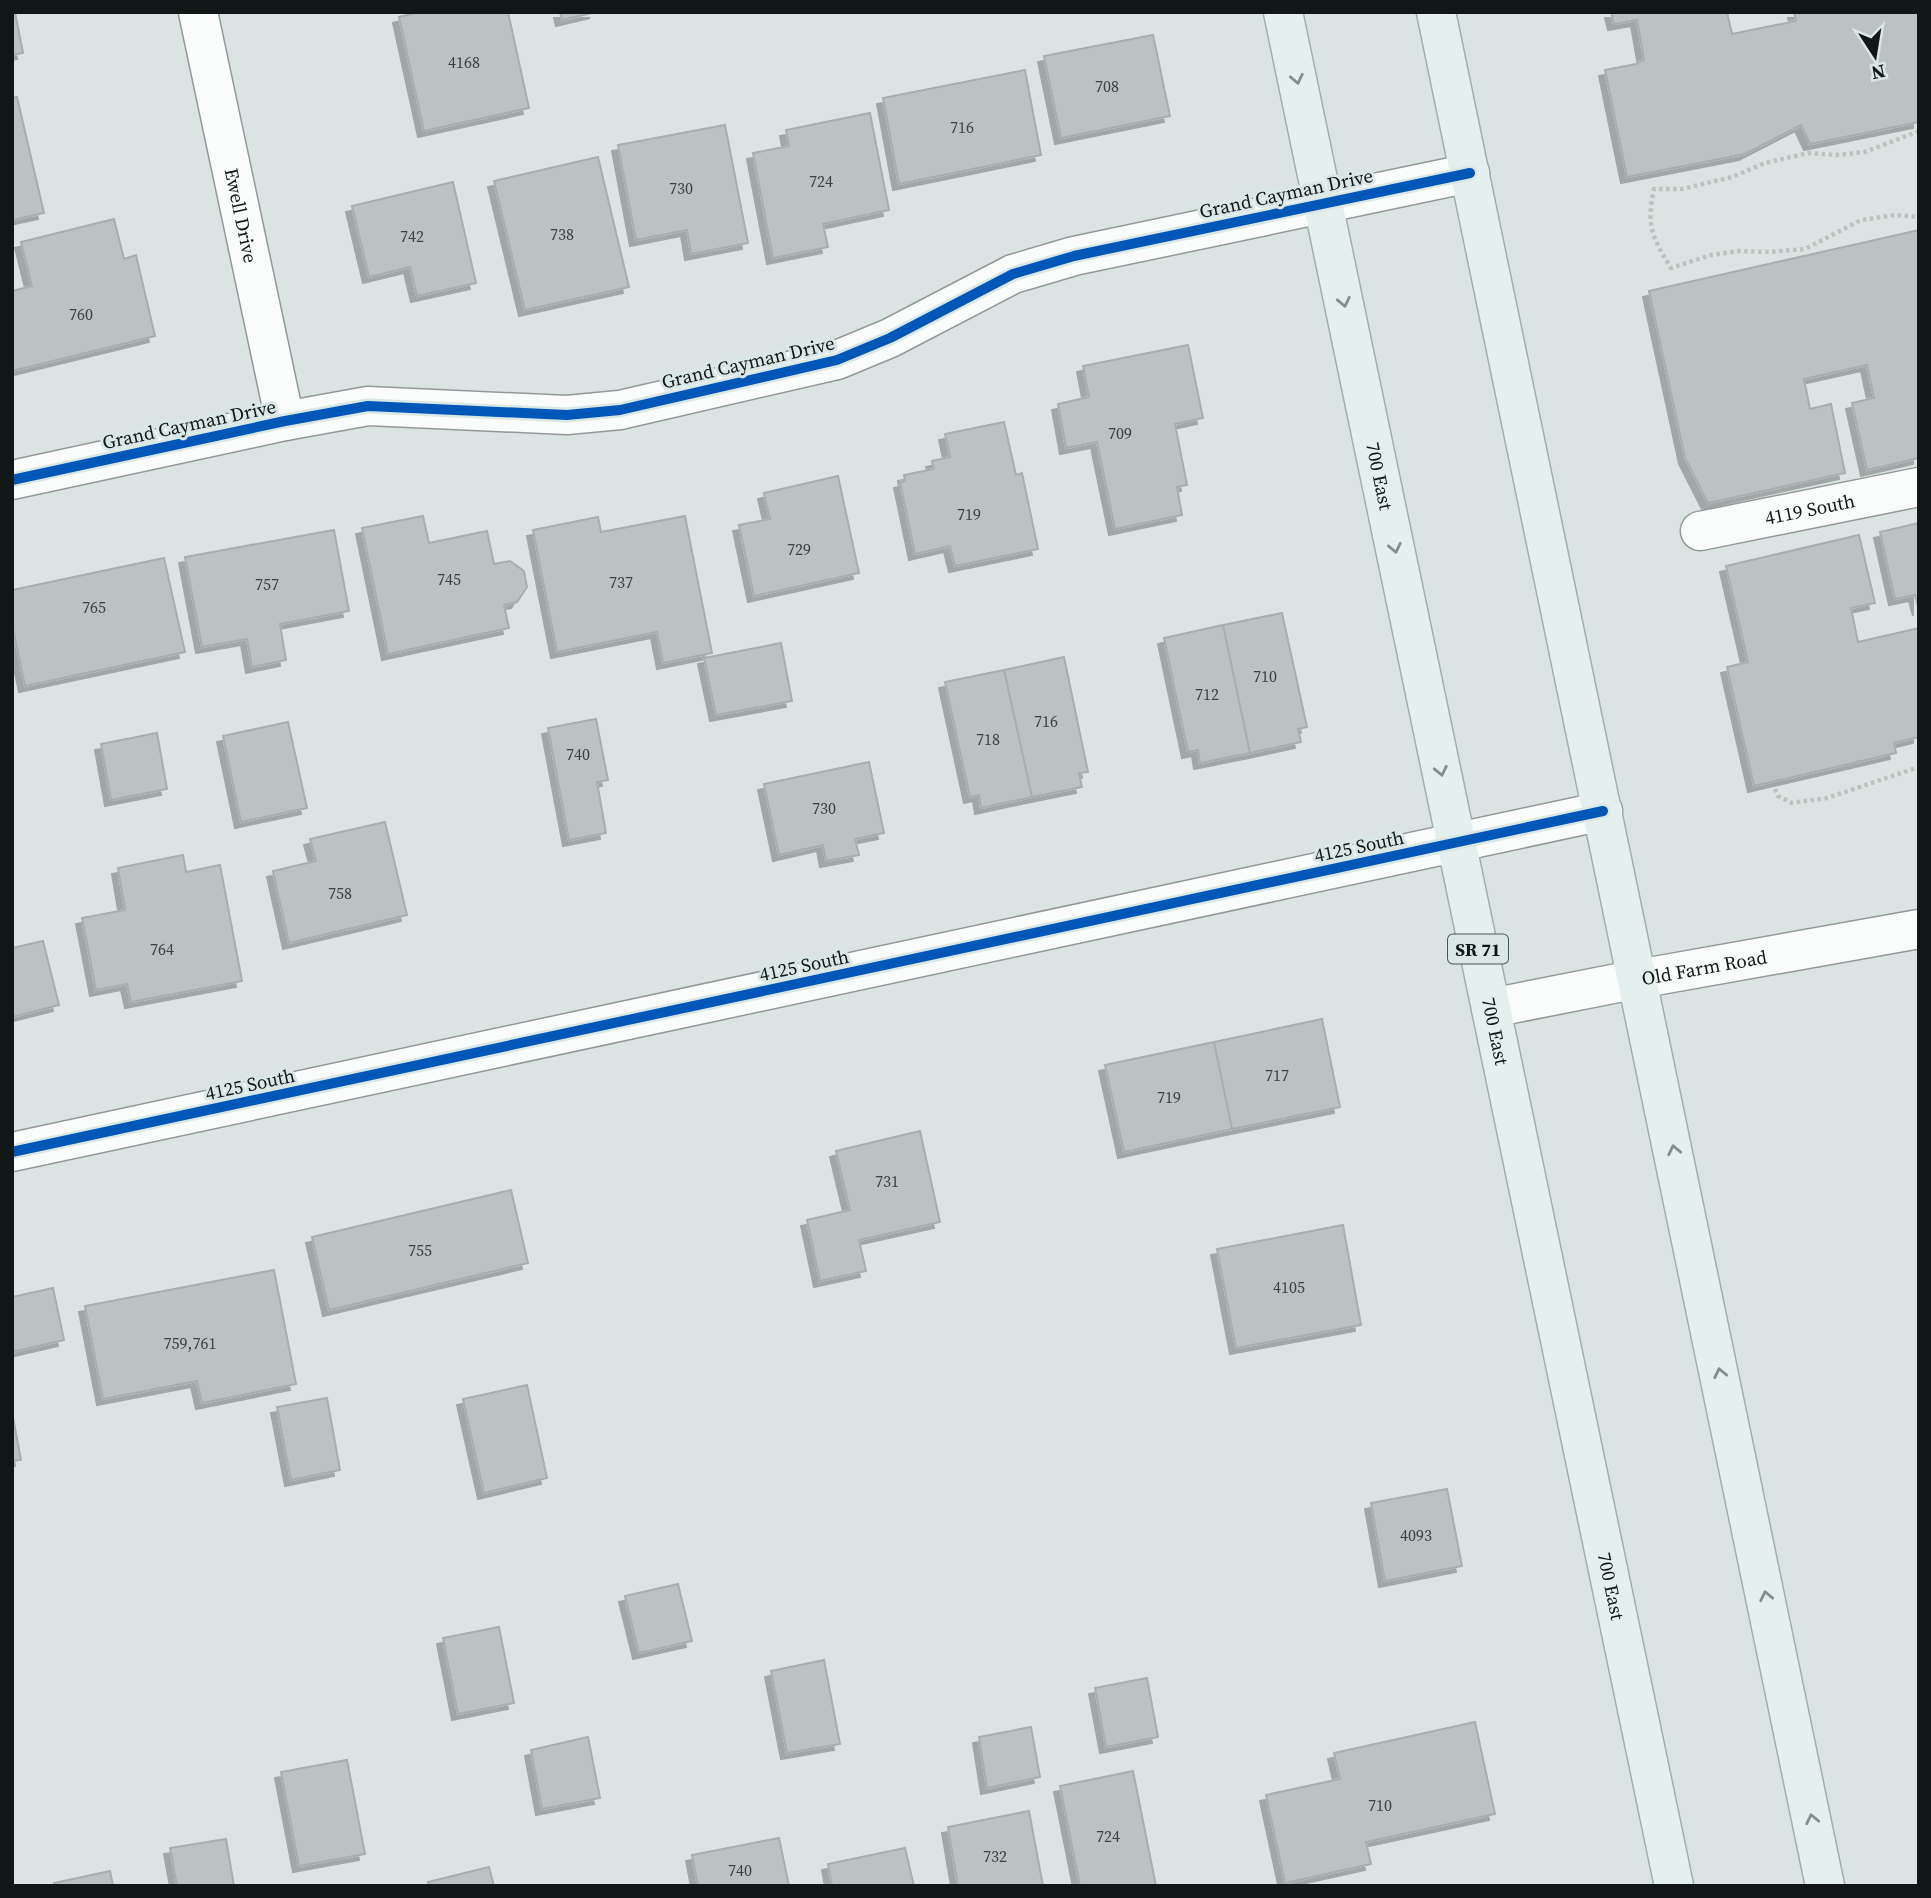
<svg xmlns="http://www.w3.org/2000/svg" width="1931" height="1898" font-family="'Source Serif 4',serif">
	<defs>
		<filter id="shadow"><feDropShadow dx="-6" dy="6" stdDeviation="0" flood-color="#0004"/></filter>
	</defs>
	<rect width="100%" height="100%" fill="#dce4e3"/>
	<path fill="#bcc2c1" stroke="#a7aead" stroke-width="2" filter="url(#shadow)" d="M 12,12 L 15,12 L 23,53 L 12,55 Z
		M 419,12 L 508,12 L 529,108 L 424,131 L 399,17 Z
		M 560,12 L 596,12 L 562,20 Z
		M 1611,12 L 1727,12 L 1732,34 L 1796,21 L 1794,12 L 1919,12 L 1919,122 L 1810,144 L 1801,125 L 1745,154 L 1627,177 L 1605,70 L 1636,64 L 1644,60 L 1637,20 L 1614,24 Z
		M 1153,35 L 1170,116 L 1061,138 L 1044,56 Z
		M 1025,70 L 1041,155 L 899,184 L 883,98 Z
		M 17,97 L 44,213 L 12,220 L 12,98 Z
		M 870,113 L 889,210 L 823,224 L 828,247 L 773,258 L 753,153 L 789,146 L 786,130 Z
		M 725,125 L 748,243 L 691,254 L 687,230 L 636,240 L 618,145 Z
		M 598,157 L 629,287 L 525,310 L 494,181 Z
		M 453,182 L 476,283 L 417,296 L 410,267 L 369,277 L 352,206 Z
		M 114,219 L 124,259 L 136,255 L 155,336 L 12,371 L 12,291 L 32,286 L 21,242 Z
		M 1919,230 L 1919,458 L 1867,470 L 1852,403 L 1874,398 L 1867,365 L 1804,379 L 1810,409 L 1831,404 L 1845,473 L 1708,503 L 1685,458 L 1649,291 Z
		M 1188,345 L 1203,418 L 1175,424 L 1187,485 L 1177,487 L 1182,515 L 1115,529 L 1097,442 L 1066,448 L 1058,404 L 1089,397 L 1083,366 Z
		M 1004,422 L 1016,475 L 1022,473 L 1038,549 L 955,566 L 950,546 L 915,554 L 900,482 L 905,481 L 904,475 L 934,469 L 932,461 L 950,457 L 945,434 Z
		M 838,476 L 859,573 L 754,596 L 739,525 L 770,519 L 764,493 Z
		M 423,516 L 429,543 L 487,531 L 494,564 L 510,561 L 524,571 L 527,587 L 517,602 L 504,605 L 509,628 L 388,654 L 362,528 Z
		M 685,516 L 712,653 L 663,663 L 657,632 L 557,652 L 533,530 L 598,517 L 601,532 Z
		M 1919,523 L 1919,610 L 1915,595 L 1895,599 L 1880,532 Z
		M 334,530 L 349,611 L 280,624 L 286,660 L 252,667 L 247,639 L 202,647 L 185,557 Z
		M 1859,535 L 1875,603 L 1851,608 L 1858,642 L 1919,628 L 1919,737 L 1894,743 L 1896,753 L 1754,786 L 1727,667 L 1748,662 L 1726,566 Z
		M 164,558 L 185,652 L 25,686 L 12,624 L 12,590 Z
		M 1282,613 L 1307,727 L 1298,729 L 1301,742 L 1250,753 L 1223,625 Z
		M 1223,625 L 1250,753 L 1200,763 L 1198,750 L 1188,752 L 1164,638 Z
		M 781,643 L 792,701 L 716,715 L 704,658 Z
		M 1064,657 L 1088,772 L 1079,773 L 1082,787 L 1032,797 L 1004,670 Z
		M 1004,670 L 1032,797 L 981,808 L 979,795 L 970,797 L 945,682 Z
		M 596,719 L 608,780 L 597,782 L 606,833 L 569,840 L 548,728 Z
		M 288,722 L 307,808 L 241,822 L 223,736 Z
		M 157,733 L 167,789 L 111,800 L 101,744 Z
		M 869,762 L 884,833 L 855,839 L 859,855 L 826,861 L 823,845 L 779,855 L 764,784 Z
		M 385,822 L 407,915 L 289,943 L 273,871 L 316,861 L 310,839 Z
		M 183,855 L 186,872 L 220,865 L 242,981 L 131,1002 L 127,984 L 96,990 L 82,918 L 125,910 L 118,868 Z
		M 43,941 L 59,1005 L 12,1017 L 12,948 Z
		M 1322,1019 L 1340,1107 L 1232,1129 L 1214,1042 Z
		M 1214,1042 L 1232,1129 L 1124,1152 L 1105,1065 Z
		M 920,1131 L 940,1222 L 859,1240 L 866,1271 L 820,1281 L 807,1220 L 850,1210 L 836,1151 Z
		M 511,1190 L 528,1263 L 329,1310 L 312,1237 Z
		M 1343,1225 L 1361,1325 L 1236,1348 L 1217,1249 Z
		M 274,1270 L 296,1384 L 202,1403 L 197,1381 L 103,1399 L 85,1306 Z
		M 53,1288 L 64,1340 L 12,1352 L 12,1297 Z
		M 527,1385 L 547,1478 L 484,1493 L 463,1399 Z
		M 327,1398 L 340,1470 L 291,1480 L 277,1407 Z
		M 12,1412 L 21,1460 L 12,1461 Z
		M 1447,1489 L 1462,1566 L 1385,1581 L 1371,1503 Z
		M 678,1584 L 692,1641 L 639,1653 L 625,1596 Z
		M 499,1627 L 514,1703 L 458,1714 L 443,1638 Z
		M 824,1660 L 840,1744 L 787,1753 L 771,1671 Z
		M 1147,1678 L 1158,1737 L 1106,1747 L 1095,1688 Z
		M 1475,1722 L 1495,1814 L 1366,1842 L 1371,1864 L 1285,1883 L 1266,1795 L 1340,1779 L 1334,1753 Z
		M 1031,1727 L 1040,1777 L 987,1788 L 979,1737 Z
		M 588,1737 L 600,1798 L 542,1809 L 531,1750 Z
		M 347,1760 L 365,1854 L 299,1866 L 281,1772 Z
		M 1133,1771 L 1156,1886 L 1080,1886 L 1060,1786 Z
		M 1029,1811 L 1043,1886 L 958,1886 L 948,1827 Z
		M 779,1838 L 789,1886 L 698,1886 L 692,1855 Z
		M 226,1839 L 234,1886 L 177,1886 L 170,1848 Z
		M 905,1848 L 914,1886 L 832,1886 L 828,1864 Z
		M 489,1867 L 494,1886 L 429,1886 L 428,1882 Z
		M 110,1871 L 113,1886 L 54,1886 L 54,1883 Z"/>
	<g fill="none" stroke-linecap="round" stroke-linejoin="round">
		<defs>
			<g id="minor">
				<path id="s1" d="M 198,12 L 285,421"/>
				<path d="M 12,480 L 285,421 L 368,406 L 567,415 L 620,410 L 837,360 L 890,338 L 1013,274 L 1074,256 L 1470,173"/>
				<path id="s2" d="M 1700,531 L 1919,487"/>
				<path id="s3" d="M 1491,1008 L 1638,979 L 1919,929"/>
				<path d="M 12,1152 L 1603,811"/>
			</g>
			<g id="major">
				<path id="s4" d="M 1283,12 L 1674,1886"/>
				<path d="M 1436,12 L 1825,1886"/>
			</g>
		</defs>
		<use href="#minor" stroke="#939998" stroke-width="41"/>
		<use href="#major" stroke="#9eb0af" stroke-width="41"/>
		<path stroke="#bec1c0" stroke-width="4.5" stroke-dasharray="3.5 3.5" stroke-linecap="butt" d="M 1919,131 L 1865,152 L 1837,155 L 1808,153 L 1765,163 L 1732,177 L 1682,189 L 1654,189 C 1646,226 1652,237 1671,268 L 1711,255 L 1739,251 L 1769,252 L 1805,249 L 1861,220 L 1895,215 L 1919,217
			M 1775,789 L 1778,796 L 1792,803 L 1827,798 L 1919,767"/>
		<use href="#minor" stroke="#fafbfb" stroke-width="38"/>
		<use href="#major" stroke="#e4efee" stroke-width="38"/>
		<defs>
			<path id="cycleway" d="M 12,480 L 285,421 L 368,406 L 567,415 L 620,410 L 837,360 L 890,338 L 1013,274 L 1074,256 L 1470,173
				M 12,1152 L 1603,811"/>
		</defs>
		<use href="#cycleway" stroke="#d9e8e6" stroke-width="15"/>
		<use href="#cycleway" stroke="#0057b8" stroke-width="10"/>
	</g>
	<defs><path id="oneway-chevron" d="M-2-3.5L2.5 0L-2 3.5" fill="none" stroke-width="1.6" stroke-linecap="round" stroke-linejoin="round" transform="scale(1.75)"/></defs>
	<g stroke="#858d8d">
		<use href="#oneway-chevron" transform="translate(1297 79) rotate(78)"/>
		<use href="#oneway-chevron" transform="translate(1344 302) rotate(78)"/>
		<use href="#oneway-chevron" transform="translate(1395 548) rotate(78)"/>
		<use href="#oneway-chevron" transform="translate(1441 771) rotate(78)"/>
		<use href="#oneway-chevron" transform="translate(1674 1150) rotate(-102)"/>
		<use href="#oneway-chevron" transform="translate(1720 1373) rotate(-102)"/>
		<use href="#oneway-chevron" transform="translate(1766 1596) rotate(-102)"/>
		<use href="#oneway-chevron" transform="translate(1812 1819) rotate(-102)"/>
	</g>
	<g text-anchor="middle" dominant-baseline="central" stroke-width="6" stroke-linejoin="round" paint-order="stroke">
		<g font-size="16" fill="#3c4141">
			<text x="464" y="62">4168</text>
			<text x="1107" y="86">708</text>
			<text x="962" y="127">716</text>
			<text x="821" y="181">724</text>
			<text x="681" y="188">730</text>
			<text x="562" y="234">738</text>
			<text x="412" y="236">742</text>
			<text x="81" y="314">760</text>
			<text x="1120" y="433">709</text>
			<text x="969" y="514">719</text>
			<text x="799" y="549">729</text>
			<text x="449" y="579">745</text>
			<text x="621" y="582">737</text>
			<text x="267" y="584">757</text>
			<text x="94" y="607">765</text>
			<text x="1265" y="676">710</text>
			<text x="1207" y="694">712</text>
			<text x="1046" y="721">716</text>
			<text x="988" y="739">718</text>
			<text x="578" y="754">740</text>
			<text x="824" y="808">730</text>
			<text x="340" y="893">758</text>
			<text x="162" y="949">764</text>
			<text x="1277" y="1075">717</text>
			<text x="1169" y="1097">719</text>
			<text x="887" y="1181">731</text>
			<text x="420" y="1250">755</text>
			<text x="1289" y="1287">4105</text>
			<text x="190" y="1343">759,761</text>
			<text x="1416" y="1535">4093</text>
			<text x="1380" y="1805">710</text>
			<text x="1108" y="1836">724</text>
			<text x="995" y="1856">732</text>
			<text x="740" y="1870">740</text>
		</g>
		<rect fill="#d9e8e6" stroke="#4d5554" stroke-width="2" x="1448" y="934.5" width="60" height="29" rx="5"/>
		<g font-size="18" font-weight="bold" fill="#111616">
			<text x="1478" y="949">SR 71</text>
		</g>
		<g font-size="19" fill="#111616" stroke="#d9e8e6">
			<text transform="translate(1286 193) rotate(-12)">Grand Cayman Drive</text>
			<text stroke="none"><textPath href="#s1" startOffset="208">Ewell Drive</textPath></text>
			<text transform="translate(748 362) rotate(-13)">Grand Cayman Drive</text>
			<text transform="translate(189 424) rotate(-12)">Grand Cayman Drive</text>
			<text stroke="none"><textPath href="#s4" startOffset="474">700 East</textPath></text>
			<text stroke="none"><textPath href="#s2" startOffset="112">4119 South</textPath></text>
			<text transform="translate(1359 846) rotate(-12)">4125 South</text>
			<text transform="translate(804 965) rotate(-12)">4125 South</text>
			<text stroke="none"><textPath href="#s3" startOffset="217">Old Farm Road</textPath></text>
			<text stroke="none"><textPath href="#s4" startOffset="1041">700 East</textPath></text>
			<text transform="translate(250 1084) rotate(-12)">4125 South</text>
			<text stroke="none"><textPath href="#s4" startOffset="1608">700 East</textPath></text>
		</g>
	</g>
	<rect width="1931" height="1898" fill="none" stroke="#111616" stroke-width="28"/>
	<g transform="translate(1875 56) rotate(168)" stroke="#d9e8e6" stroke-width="5" paint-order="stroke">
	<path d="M0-5L12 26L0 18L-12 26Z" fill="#111616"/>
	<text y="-10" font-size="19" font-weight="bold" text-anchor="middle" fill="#111616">N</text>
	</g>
</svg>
